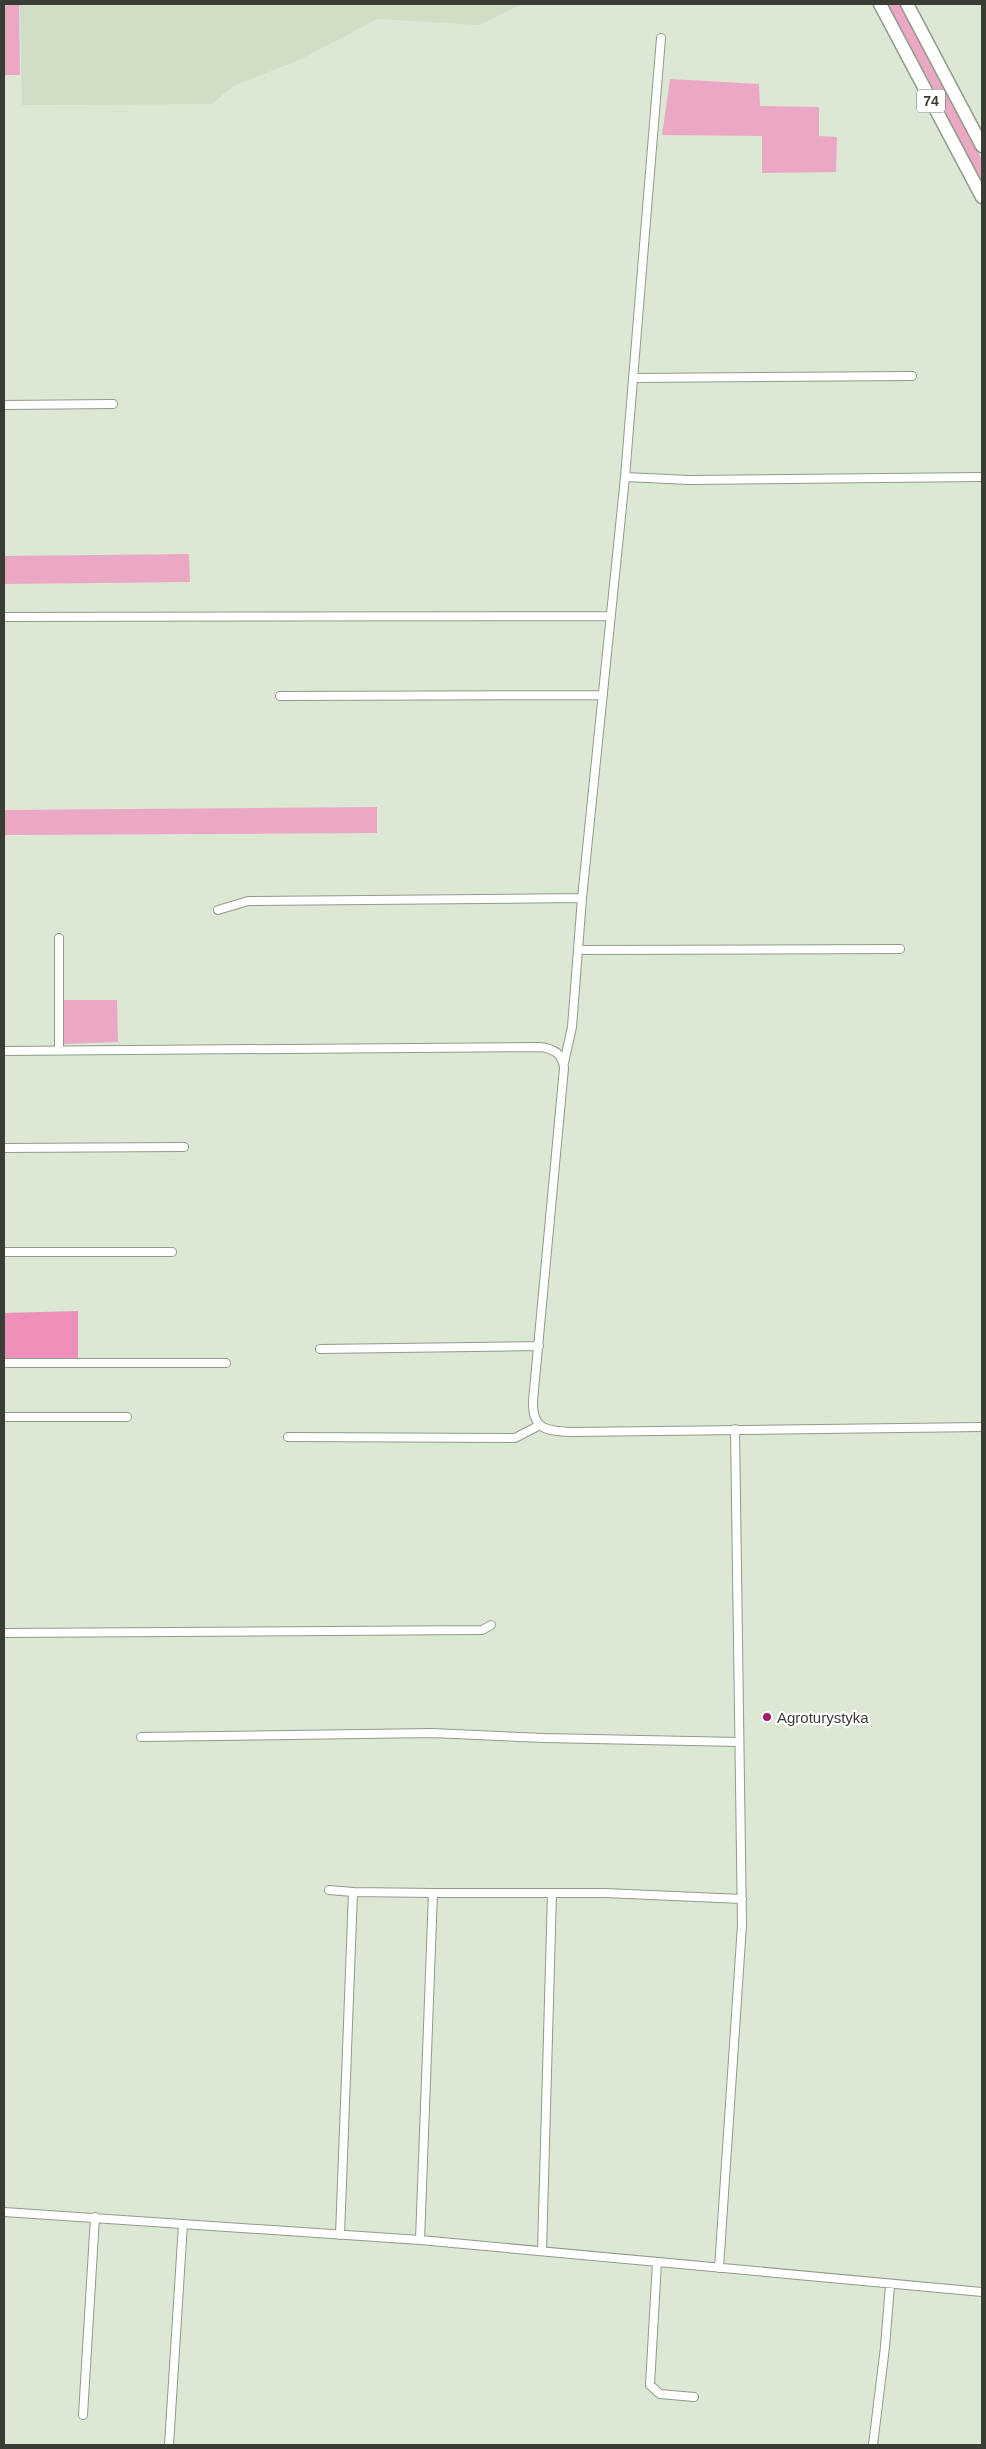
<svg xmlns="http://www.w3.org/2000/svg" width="986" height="2449" font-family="Arial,sans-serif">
	<rect width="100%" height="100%" fill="#dce7d4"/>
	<path fill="#cfdec4" d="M 20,4 L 522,4 L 480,25 L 377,19 L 301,59 L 233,86 L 212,104 L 22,105 Z"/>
	<path fill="#eba8c4" d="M 4,4 L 19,4 L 20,75 L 4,75 Z
		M 885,4 L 900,4 L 982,160 L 982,188 Z
		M 670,79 L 759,84 L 760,106 L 819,107 L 819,136 L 837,137 L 836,172 L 762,173 L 762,136 L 662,135 Z
		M 189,554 L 190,582 L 4,584 L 4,556 Z
		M 377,807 L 377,833 L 4,835 L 4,810 Z
		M 63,1000 L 117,1000 L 118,1042 L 63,1044 Z"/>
	<path fill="#ee90b9" d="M 78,1311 L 78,1358 L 4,1358 L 4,1313 Z"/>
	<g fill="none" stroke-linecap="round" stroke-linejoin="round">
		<defs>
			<path id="street" d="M 633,378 L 912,376
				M 4,405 L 113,404
				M 625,477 L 689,480 L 982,477
				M 4,617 L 611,616
				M 280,696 L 603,695
				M 218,910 L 248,901 L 582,898
				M 59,938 L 59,1051
				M 578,950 L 900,949
				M 4,1051 L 539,1047 C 552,1048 563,1053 564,1068 L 533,1401 C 532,1430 547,1431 572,1432 L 982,1427
				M 564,1063 L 572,1027 L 582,898 L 625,477 L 661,38
				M 4,1148 L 184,1147
				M 4,1252 L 172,1252
				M 320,1349 L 539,1346
				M 4,1363 L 226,1363
				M 4,1417 L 127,1417
				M 288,1437 L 515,1438 L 540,1425
				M 4,1633 L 482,1630 L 491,1625
				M 141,1737 L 432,1733 L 544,1738 L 739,1742
				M 329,1890 L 353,1892
				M 433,1893 L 605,1893 L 742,1899
				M 4,2212 L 420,2240 L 982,2292
				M 340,2235 L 353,1892 L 433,1893 L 420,2240
				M 542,2251 L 552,1893
				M 657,2262 L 650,2385 L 660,2394 L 694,2397
				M 719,2268 L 742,1925 L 735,1429
				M 83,2415 L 95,2217
				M 169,2445 L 183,2224
				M 873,2445 L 885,2347 L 890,2285"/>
			<path id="primary" d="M 880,4 L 982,197
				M 907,4 L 982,146"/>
		</defs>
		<use href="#street" stroke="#919b8a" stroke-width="10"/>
		<use href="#primary" stroke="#919b8a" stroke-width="15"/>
		<use href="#street" stroke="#fff" stroke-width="8"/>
		<use href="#primary" stroke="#fff" stroke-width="12"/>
	</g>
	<circle fill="#a41d69" stroke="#fff" stroke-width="2" cx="767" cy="1717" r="5"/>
	<g text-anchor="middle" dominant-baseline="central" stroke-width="4.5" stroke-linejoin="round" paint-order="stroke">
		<rect fill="#fff" stroke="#747772" stroke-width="1" x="917" y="89.5" width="28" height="23" rx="4"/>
		<g font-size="14" font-weight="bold" fill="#393d35">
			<text x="931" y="101">74</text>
		</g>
		<g font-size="15" fill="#393d35" stroke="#fff" text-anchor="start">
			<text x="777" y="1717">Agroturystyka</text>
		</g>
	</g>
	<rect width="986" height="2449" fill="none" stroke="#393d35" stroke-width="10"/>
</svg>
